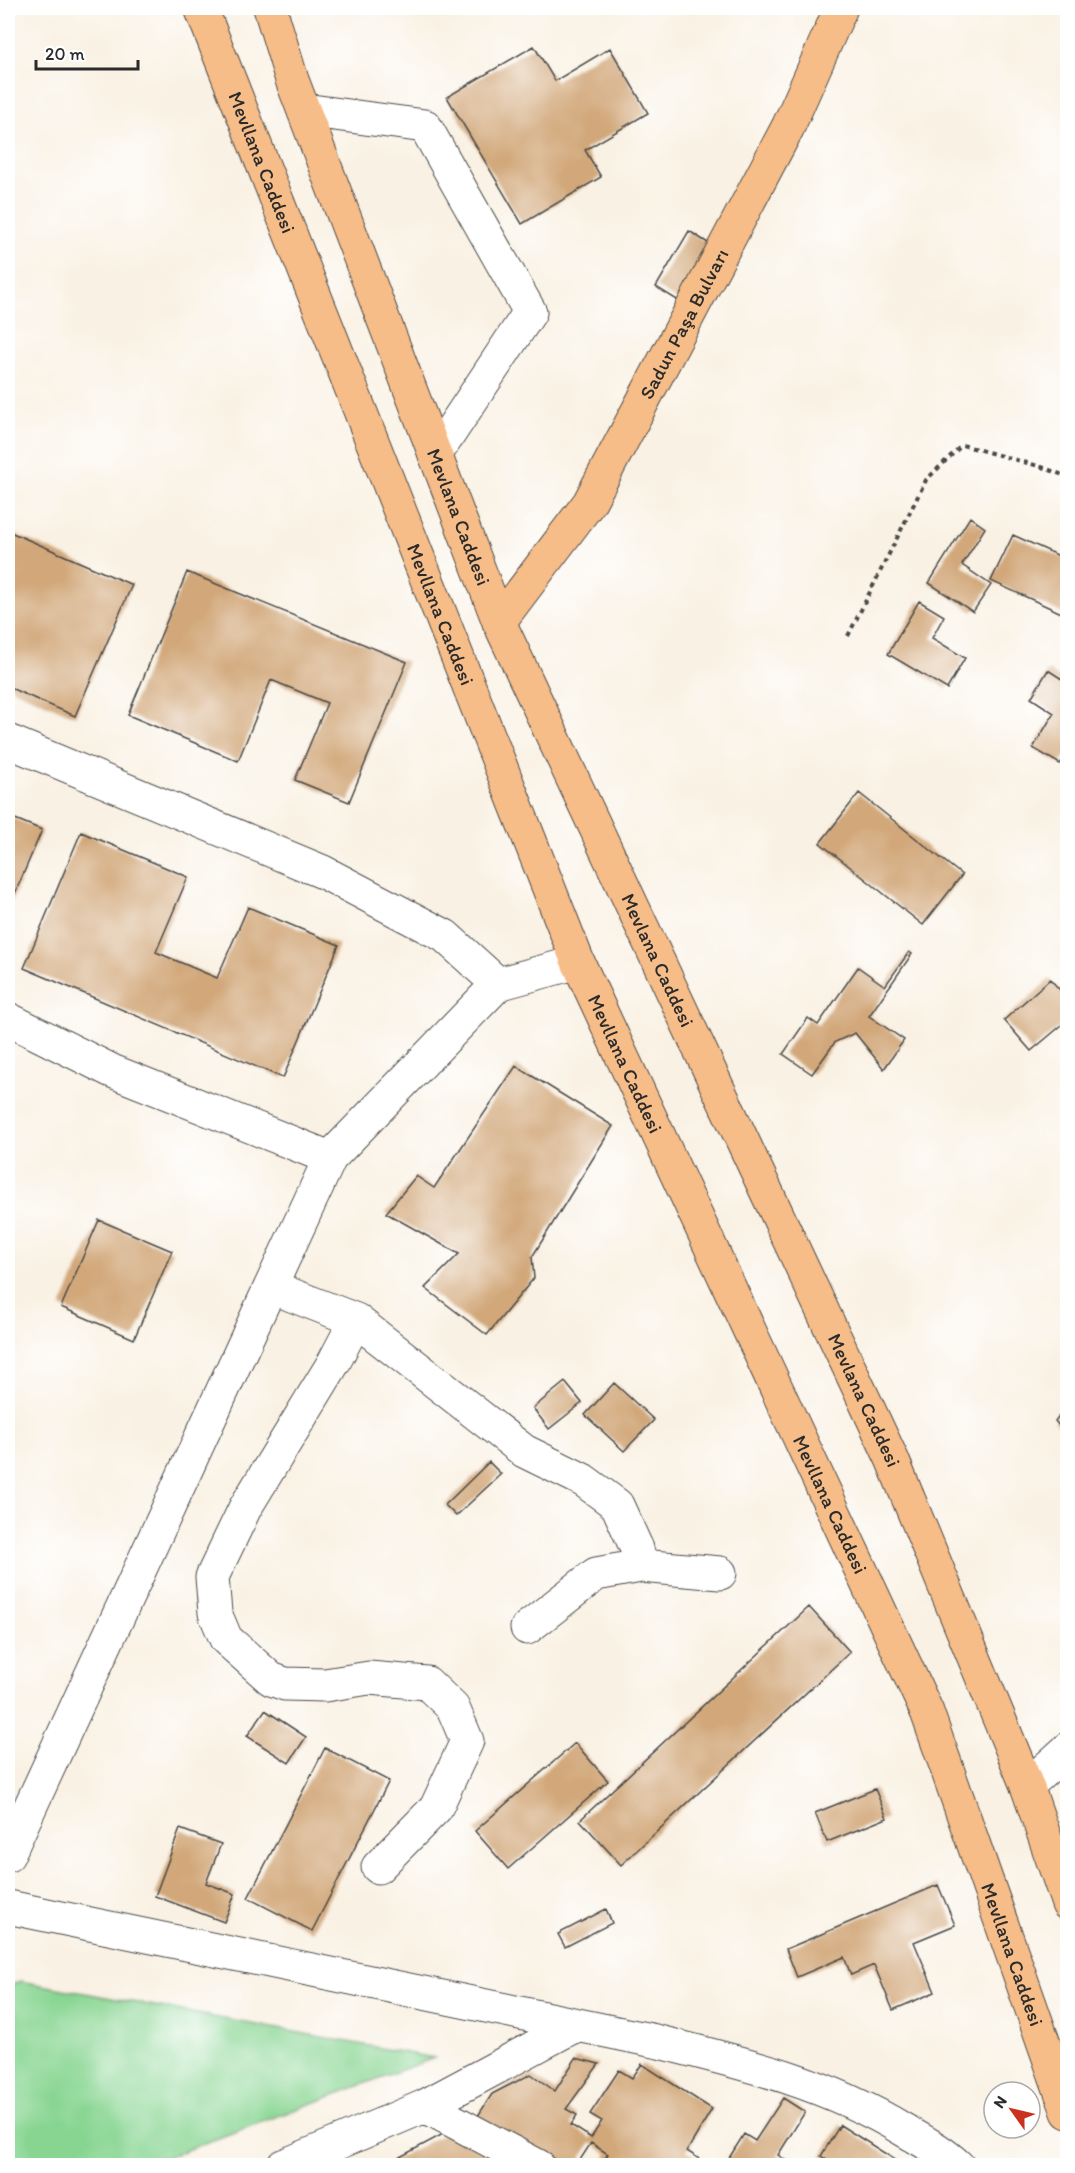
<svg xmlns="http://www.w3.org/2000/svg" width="1075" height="2173" font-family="Itim,sans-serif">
	<rect width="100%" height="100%" fill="#fff"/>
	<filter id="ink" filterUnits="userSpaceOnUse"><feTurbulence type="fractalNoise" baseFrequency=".0167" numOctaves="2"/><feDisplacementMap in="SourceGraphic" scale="12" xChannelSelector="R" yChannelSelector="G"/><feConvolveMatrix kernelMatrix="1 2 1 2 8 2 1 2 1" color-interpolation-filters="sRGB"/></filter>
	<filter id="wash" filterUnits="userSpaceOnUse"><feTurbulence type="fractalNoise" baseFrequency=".008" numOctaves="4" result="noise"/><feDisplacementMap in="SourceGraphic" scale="24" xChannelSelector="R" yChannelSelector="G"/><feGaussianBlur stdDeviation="1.35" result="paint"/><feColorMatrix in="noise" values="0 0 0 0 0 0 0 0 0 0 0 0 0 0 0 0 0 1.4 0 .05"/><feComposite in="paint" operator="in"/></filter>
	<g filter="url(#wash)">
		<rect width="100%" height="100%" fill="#f9f1e3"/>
		<path fill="#88d592" stroke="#5a805e" stroke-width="1.5" d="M 20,1981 L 434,2058 L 146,2165 L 8,2165 L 8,1987 Z"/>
		<g id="blocks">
			<path fill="#d2a87a" d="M 534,46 L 555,81 L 610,48 L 648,113 L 585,150 L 601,177 L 522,224 L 447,97 Z
				M 689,231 L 716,248 L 682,303 L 656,287 Z
				M 970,517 L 985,528 L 962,565 L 991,585 L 973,612 L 929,583 Z
				M 8,531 L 132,585 L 75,716 L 8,687 Z
				M 1013,535 L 1068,560 L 1068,616 L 991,581 Z
				M 187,572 L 407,662 L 349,802 L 295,780 L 327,703 L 271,680 L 238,761 L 128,715 Z
				M 919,601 L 944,616 L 932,638 L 965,658 L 947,689 L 888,654 Z
				M 1048,670 L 1068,683 L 1068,753 L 1060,764 L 1033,748 L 1054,713 L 1031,698 Z
				M 859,793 L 962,875 L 923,925 L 820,843 Z
				M 8,816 L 42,830 L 8,910 Z
				M 81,832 L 188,877 L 156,952 L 217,978 L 248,907 L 339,945 L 283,1078 L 24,968 Z
				M 909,952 L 912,954 L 869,1016 L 904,1040 L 884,1069 L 855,1033 L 835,1042 L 812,1074 L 783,1054 L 808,1018 L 818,1025 L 858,967 L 885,986 Z
				M 1050,979 L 1068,999 L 1068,1020 L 1031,1051 L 1004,1020 Z
				M 516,1066 L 613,1126 L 532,1257 L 534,1278 L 487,1335 L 425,1288 L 459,1254 L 386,1213 L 416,1176 L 434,1188 Z
				M 99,1220 L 172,1251 L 134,1339 L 61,1307 Z
				M 565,1382 L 582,1403 L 549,1429 L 533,1408 Z
				M 614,1383 L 654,1420 L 624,1451 L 585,1415 Z
				M 1068,1404 L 1068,1436 L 1055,1421 Z
				M 489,1462 L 501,1474 L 456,1516 L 445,1505 Z
				M 809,1607 L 850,1652 L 621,1865 L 580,1820 Z
				M 265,1710 L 306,1737 L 289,1763 L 247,1736 Z
				M 575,1743 L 608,1781 L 508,1869 L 475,1831 Z
				M 325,1748 L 389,1781 L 312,1931 L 248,1898 Z
				M 875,1789 L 887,1818 L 827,1842 L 815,1813 Z
				M 180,1829 L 221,1844 L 206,1883 L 235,1894 L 224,1922 L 155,1896 Z
				M 938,1885 L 955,1925 L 914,1942 L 935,1992 L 893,2010 L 874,1965 L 851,1975 L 844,1957 L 797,1977 L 786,1949 Z
				M 606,1909 L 612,1923 L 565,1947 L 558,1934 Z
				M 576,2058 L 599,2064 L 566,2109 L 577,2115 L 571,2125 L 591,2138 L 602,2121 L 590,2114 L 619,2070 L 632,2078 L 642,2064 L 712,2109 L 687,2151 L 710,2166 L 600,2166 L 608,2154 L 591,2143 L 576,2166 L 561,2166 L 476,2119 L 492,2094 L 531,2074 L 555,2091 Z
				M 783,2098 L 805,2112 L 778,2155 L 794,2166 L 724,2166 L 744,2134 L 755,2141 Z
				M 840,2125 L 905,2166 L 836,2166 L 821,2156 Z
				M 445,2133 L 513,2166 L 383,2166 Z"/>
		</g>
	</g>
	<g filter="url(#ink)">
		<use href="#blocks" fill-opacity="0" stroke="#4a4947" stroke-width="1.5"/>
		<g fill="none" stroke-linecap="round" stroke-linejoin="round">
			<defs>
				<path id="minor" d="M 304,110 L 425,126 L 530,312 L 435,455
					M 8,741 L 323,872 L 445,936 L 498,984
					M 8,1019 L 112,1071 L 330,1158 L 498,984 L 578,962
					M 271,1287 L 356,1320 L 524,1451 L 583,1480 L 617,1505 L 637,1549 L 641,1566
					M 356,1320 L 334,1362 L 245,1508 L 212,1577 L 215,1613 L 226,1639 L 271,1679 L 285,1684 L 325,1685 L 369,1678 L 427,1683 L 453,1708 L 467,1741 L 436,1808 L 378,1867
					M 527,1628 L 596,1574 L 641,1566 L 720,1573
					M 1027,1786 L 1068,1749
					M 8,1855 L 330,1158
					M 8,1907 L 655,2041 C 744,2063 825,2082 904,2130 C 923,2141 942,2151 958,2166
					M 425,2106 L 538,2166
					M 283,2166 L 425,2106 L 574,2026"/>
				<g id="major">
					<path id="s1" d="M 201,8 L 578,962 L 927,1712 L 1068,2112"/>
					<path id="s2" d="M 270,8 L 292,80 L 499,622 L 892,1459 L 1027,1786 L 1068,1904"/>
					<path id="s3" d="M 499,622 L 589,503 L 788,127 L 841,8"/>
				</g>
			</defs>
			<use href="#minor" stroke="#4a4947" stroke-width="35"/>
			<use href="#major" stroke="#4a4947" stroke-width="35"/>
			<path stroke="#4a4947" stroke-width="4" stroke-dasharray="4.5 4.5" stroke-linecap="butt" d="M 848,636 L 926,480 L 962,445 L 1042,467 L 1068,477"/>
			<use href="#minor" stroke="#fff" stroke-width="33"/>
			<use href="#major" stroke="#f7bd88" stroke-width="33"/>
		</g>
	</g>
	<g text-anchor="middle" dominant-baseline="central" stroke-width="4.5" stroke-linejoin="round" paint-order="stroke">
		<g font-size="20" fill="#2b2b2b" stroke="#fff">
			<text stroke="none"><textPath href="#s1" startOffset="166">Mevllana Caddesi</textPath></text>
			<text stroke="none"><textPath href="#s3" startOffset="352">Sadun Paşa Bulvarı</textPath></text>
			<text stroke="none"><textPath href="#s2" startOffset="543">Mevlana Caddesi</textPath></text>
			<text stroke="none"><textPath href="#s1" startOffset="652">Mevllana Caddesi</textPath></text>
			<text stroke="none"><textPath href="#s2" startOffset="1029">Mevlana Caddesi</textPath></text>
			<text stroke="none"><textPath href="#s1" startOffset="1138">Mevllana Caddesi</textPath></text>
			<text stroke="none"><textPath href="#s2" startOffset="1515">Mevlana Caddesi</textPath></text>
			<text stroke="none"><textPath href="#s1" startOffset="1624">Mevllana Caddesi</textPath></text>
			<text stroke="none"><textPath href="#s1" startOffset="2110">Mevllana Caddesi</textPath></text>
		</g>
	</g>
	<rect width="1075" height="2173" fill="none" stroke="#fff" stroke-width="30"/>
	<g transform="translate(1012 2110) rotate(304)"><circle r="28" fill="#ffffff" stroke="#aaaaaa" stroke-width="1.5"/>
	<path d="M0-4.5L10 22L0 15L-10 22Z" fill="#c8321e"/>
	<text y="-9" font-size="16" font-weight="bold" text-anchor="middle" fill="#2b2b2b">N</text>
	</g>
	<path d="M36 60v9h102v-9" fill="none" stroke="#2b2b2b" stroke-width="3"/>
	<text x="45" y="60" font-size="18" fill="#2b2b2b" stroke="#ffffff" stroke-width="4.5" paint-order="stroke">20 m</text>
</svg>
